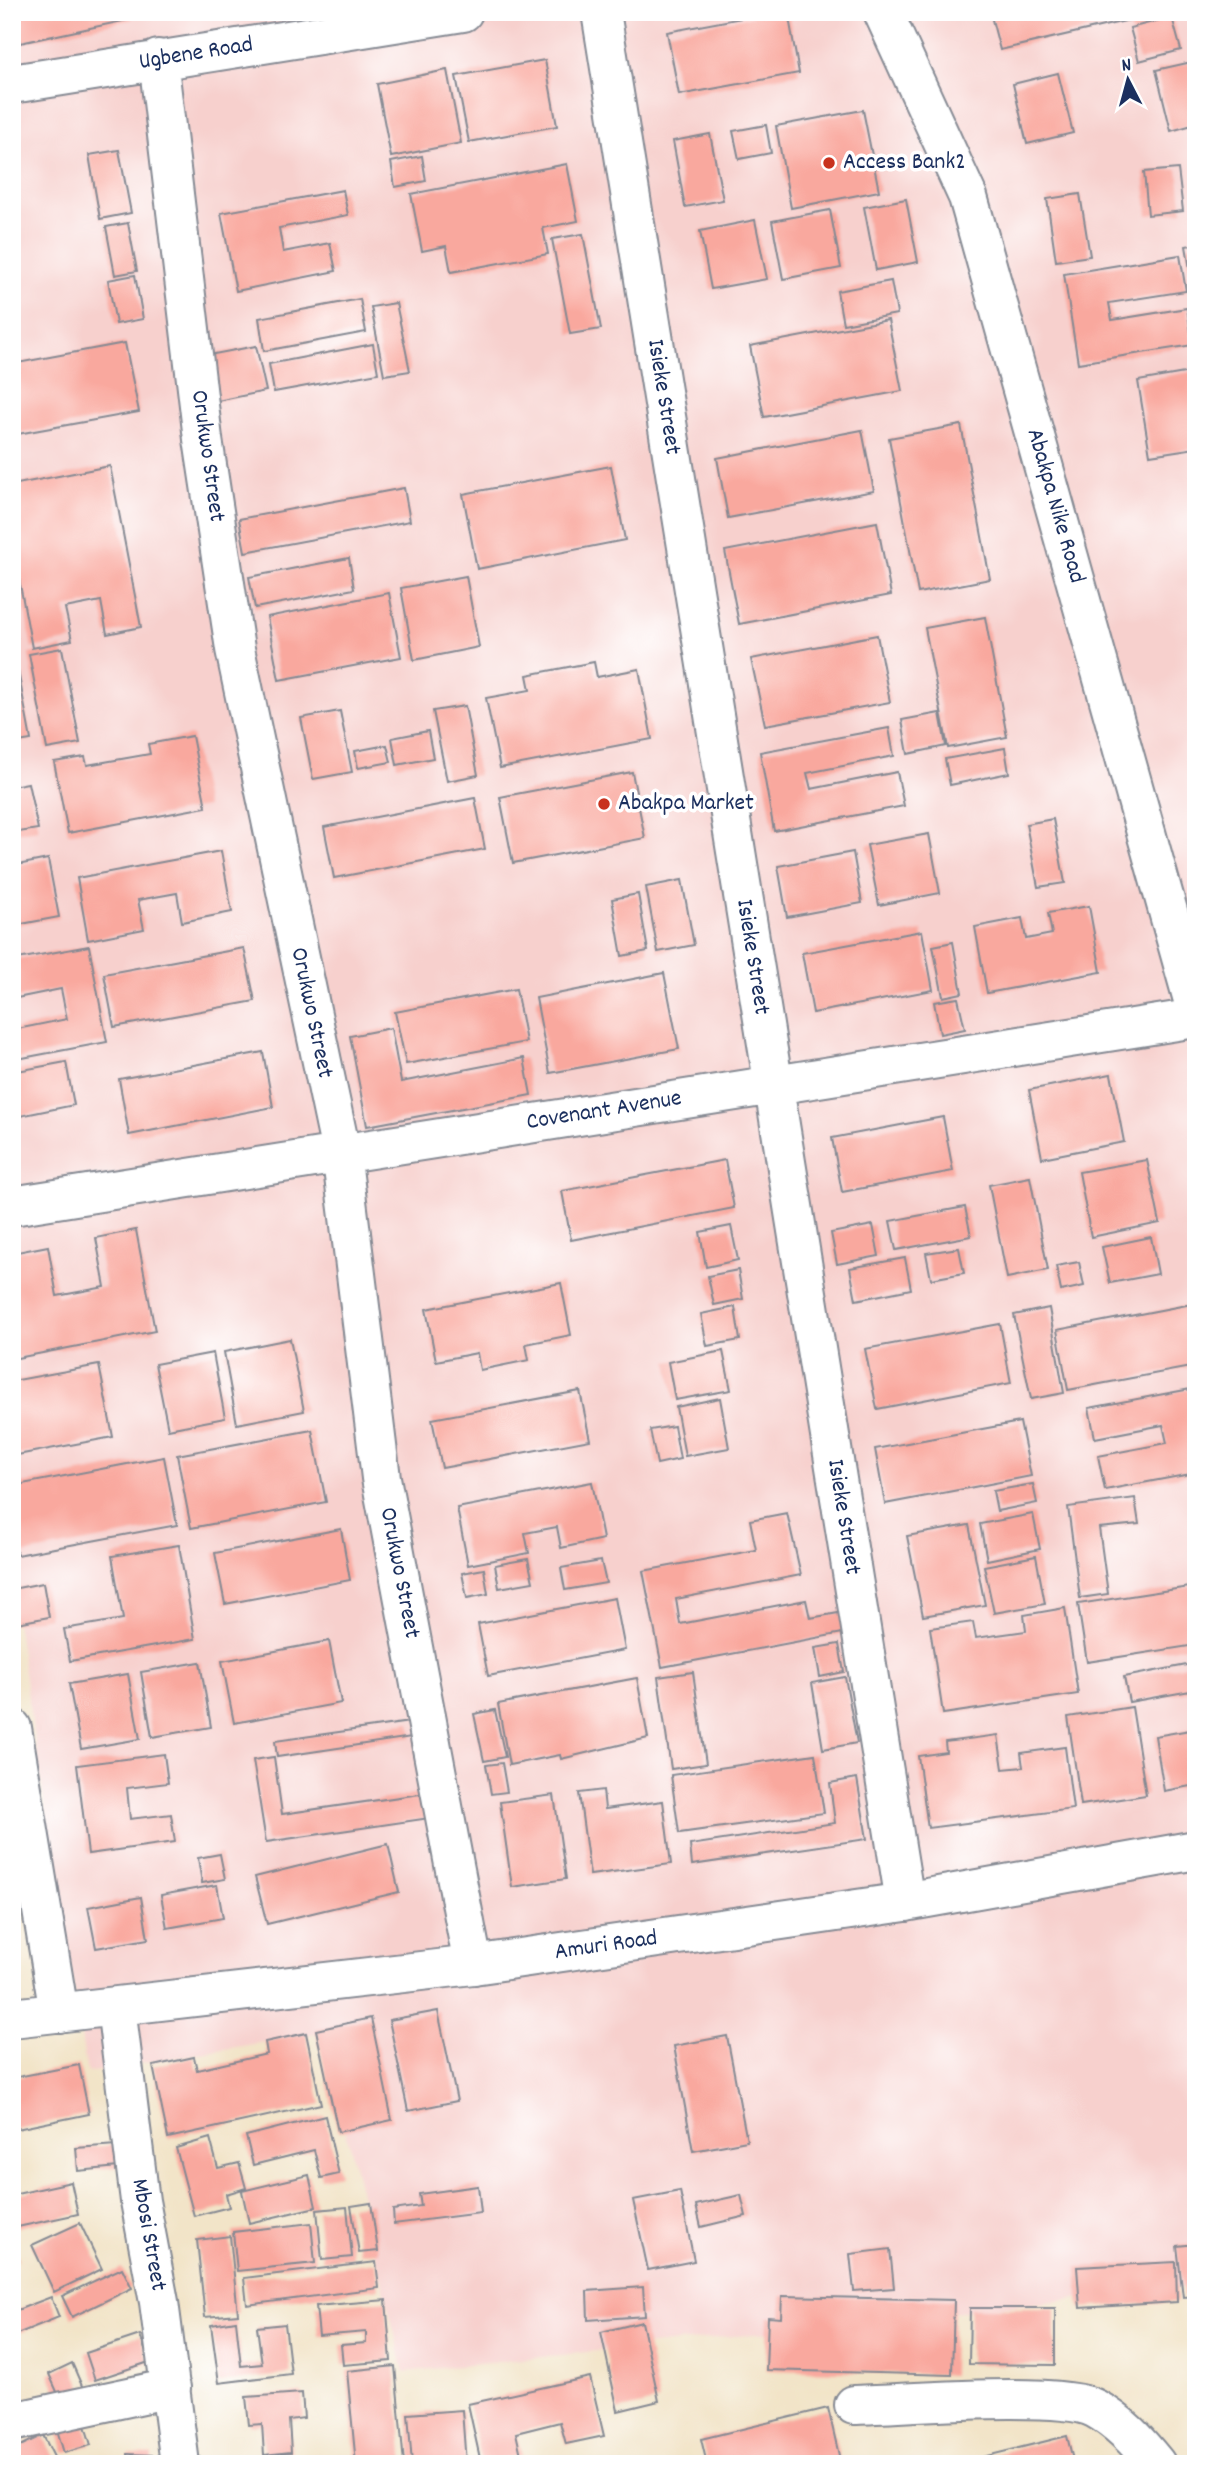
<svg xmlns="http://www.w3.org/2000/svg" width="1208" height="2476" font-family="Dekko,sans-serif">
	<rect width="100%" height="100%" fill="#fff"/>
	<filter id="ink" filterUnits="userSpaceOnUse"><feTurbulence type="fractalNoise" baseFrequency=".0143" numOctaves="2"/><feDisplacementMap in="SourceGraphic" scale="14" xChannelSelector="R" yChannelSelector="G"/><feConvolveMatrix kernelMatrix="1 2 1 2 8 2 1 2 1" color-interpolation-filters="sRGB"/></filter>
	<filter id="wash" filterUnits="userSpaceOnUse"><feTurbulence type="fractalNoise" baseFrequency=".00686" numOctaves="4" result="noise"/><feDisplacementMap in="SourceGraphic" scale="28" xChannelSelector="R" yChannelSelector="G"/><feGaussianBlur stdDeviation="1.57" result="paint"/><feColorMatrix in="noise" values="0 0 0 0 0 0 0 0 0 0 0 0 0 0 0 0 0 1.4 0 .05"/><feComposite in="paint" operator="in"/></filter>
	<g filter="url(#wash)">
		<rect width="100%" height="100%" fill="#f2e4c8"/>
		<path fill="#f7d0cd" d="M 12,12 L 1196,12 L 1196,2286 L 404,2372 L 322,2032 L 87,2073 L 12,1596 Z"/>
		<g id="blocks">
			<path fill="#f9a89e" d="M 13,12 L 131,12 L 132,19 L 20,43 Z
				M 224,12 L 253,12 L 253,13 L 225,19 Z
				M 773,12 L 788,12 L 799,73 L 679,95 L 667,32 Z
				M 990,12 L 1132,12 L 1134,19 L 1000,50 Z
				M 1172,17 L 1181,50 L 1139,61 L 1130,28 Z
				M 545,60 L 557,126 L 469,142 L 456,76 Z
				M 1196,61 L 1196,124 L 1171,131 L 1156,70 Z
				M 447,70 L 461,143 L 391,157 L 377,84 Z
				M 1058,73 L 1073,133 L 1027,144 L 1013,84 Z
				M 863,110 L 879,191 L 791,208 L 776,126 Z
				M 766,125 L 771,153 L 739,159 L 733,131 Z
				M 710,134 L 723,200 L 685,207 L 673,141 Z
				M 119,150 L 131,213 L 100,219 L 89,155 Z
				M 422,156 L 426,181 L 395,187 L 391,162 Z
				M 567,164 L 578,221 L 543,228 L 548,254 L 451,272 L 446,246 L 422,251 L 411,194 Z
				M 1178,169 L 1183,211 L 1148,215 L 1144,172 Z
				M 343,190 L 348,215 L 279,228 L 283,252 L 330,243 L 336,271 L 236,291 L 221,213 Z
				M 1080,194 L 1090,256 L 1056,261 L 1047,199 Z
				M 906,199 L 918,262 L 876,270 L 864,207 Z
				M 830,210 L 841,268 L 783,279 L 772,221 Z
				M 755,220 L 767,279 L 711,289 L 700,231 Z
				M 128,223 L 137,271 L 115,275 L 106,227 Z
				M 583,234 L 601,329 L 570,334 L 552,239 Z
				M 1196,244 L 1196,292 L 1194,292 L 1186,246 Z
				M 1180,255 L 1186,291 L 1109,303 L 1112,320 L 1187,308 L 1193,345 L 1078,363 L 1064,274 Z
				M 135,275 L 143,319 L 116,324 L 108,280 Z
				M 891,281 L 897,314 L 843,324 L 837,291 Z
				M 360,299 L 366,332 L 264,351 L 259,318 Z
				M 396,303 L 410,371 L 384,375 L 371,307 Z
				M 888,320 L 902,391 L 764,417 L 750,346 Z
				M 125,343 L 139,412 L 12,435 L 12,364 Z
				M 373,344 L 378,373 L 274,392 L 269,364 Z
				M 256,346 L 266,391 L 217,401 L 209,355 Z
				M 1196,371 L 1196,448 L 1150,455 L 1138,381 Z
				M 961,425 L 990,579 L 918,593 L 889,438 Z
				M 862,430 L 874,491 L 728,518 L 717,458 Z
				M 110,466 L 141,627 L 107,634 L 101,601 L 65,608 L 72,640 L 32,648 L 12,542 L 12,485 Z
				M 611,466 L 625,540 L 477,569 L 463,494 Z
				M 404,488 L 410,521 L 245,552 L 239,519 Z
				M 877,522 L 891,595 L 739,624 L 725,551 Z
				M 349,558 L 354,589 L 255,608 L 249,577 Z
				M 466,576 L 479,647 L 414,660 L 401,588 Z
				M 389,593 L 401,657 L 279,680 L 267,617 Z
				M 12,617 L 17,637 L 12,638 Z
				M 985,617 L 1007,737 L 948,748 L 925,628 Z
				M 877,635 L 890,702 L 765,725 L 751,659 Z
				M 62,648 L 80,743 L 47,749 L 29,654 Z
				M 12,660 L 16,660 L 31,740 L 12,743 Z
				M 594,662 L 597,677 L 639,669 L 652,739 L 500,768 L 486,698 L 530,690 L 527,675 Z
				M 465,706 L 478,775 L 447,781 L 433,711 Z
				M 340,711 L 352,772 L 313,779 L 301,718 Z
				M 940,713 L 946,746 L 908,754 L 902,720 Z
				M 889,728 L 894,756 L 807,773 L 811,789 L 897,772 L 904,806 L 774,831 L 760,752 Z
				M 428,731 L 433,758 L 397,765 L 392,738 Z
				M 192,736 L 206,807 L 68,833 L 54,762 L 85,757 L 87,765 L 150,754 L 148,744 Z
				M 387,745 L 391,762 L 358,768 L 355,751 Z
				M 1005,748 L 1009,773 L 950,785 L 945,759 Z
				M 632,772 L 645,838 L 513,863 L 500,797 Z
				M 28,783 L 38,829 L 12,833 L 12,786 Z
				M 475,798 L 485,849 L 334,878 L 324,827 Z
				M 1053,819 L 1065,883 L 1038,887 L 1026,824 Z
				M 929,834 L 940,893 L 879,905 L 867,845 Z
				M 221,851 L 232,912 L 182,922 L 177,893 L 138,900 L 144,929 L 88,940 L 77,878 Z
				M 853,852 L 862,903 L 787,917 L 778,866 Z
				M 48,859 L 59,917 L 16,925 L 12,906 L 12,866 Z
				M 682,880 L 694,945 L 658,952 L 646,887 Z
				M 638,894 L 648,951 L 622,956 L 612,899 Z
				M 1089,906 L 1101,972 L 987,993 L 975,927 L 1022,918 L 1026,939 L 1052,934 L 1048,913 Z
				M 922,931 L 933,990 L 813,1013 L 802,953 Z
				M 953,942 L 962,993 L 943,997 L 933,946 Z
				M 89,946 L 107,1042 L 12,1060 L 12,1030 L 67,1019 L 61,989 L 12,999 L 12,960 Z
				M 244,948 L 255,1001 L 114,1027 L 104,974 Z
				M 664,973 L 679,1049 L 550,1073 L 536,998 Z
				M 516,989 L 526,1042 L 406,1064 L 395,1012 Z
				M 958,998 L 965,1029 L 940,1034 L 934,1002 Z
				M 391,1028 L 401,1082 L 524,1058 L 531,1095 L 367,1126 L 350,1036 Z
				M 263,1052 L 273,1107 L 129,1135 L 119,1079 Z
				M 66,1062 L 74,1105 L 15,1117 L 12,1072 Z
				M 1111,1074 L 1124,1142 L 1042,1158 L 1029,1090 Z
				M 943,1117 L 953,1171 L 842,1192 L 832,1138 Z
				M 725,1160 L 734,1208 L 571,1240 L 562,1191 Z
				M 1147,1160 L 1160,1223 L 1091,1237 L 1079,1172 Z
				M 1030,1177 L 1048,1270 L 1007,1278 L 989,1185 Z
				M 965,1207 L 971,1236 L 896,1250 L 890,1221 Z
				M 873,1225 L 879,1256 L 837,1264 L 831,1233 Z
				M 731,1226 L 738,1260 L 706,1267 L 700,1232 Z
				M 136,1230 L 155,1331 L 12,1359 L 12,1253 L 48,1246 L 57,1296 L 105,1287 L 96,1238 Z
				M 1151,1237 L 1158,1274 L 1110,1283 L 1102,1247 Z
				M 959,1248 L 964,1273 L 931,1279 L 926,1253 Z
				M 905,1258 L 911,1289 L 856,1300 L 850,1268 Z
				M 1079,1262 L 1084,1286 L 1061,1291 L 1056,1266 Z
				M 738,1270 L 743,1299 L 714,1305 L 708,1276 Z
				M 561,1283 L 571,1335 L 526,1344 L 529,1360 L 480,1370 L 477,1353 L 436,1361 L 426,1309 Z
				M 1192,1304 L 1196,1324 L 1196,1366 L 1068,1390 L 1057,1330 Z
				M 735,1307 L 740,1340 L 707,1346 L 701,1314 Z
				M 1049,1308 L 1064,1393 L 1031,1399 L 1014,1315 Z
				M 1000,1324 L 1011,1383 L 877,1409 L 865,1349 Z
				M 290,1339 L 304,1411 L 237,1424 L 224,1352 Z
				M 723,1351 L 731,1390 L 675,1400 L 668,1362 Z
				M 213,1353 L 225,1418 L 168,1429 L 155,1364 Z
				M 99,1365 L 113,1437 L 12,1456 L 12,1381 Z
				M 1196,1388 L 1196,1473 L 1105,1490 L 1098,1456 L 1167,1443 L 1163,1425 L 1095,1438 L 1089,1408 Z
				M 580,1391 L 590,1440 L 442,1468 L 432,1419 Z
				M 720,1398 L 729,1448 L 685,1456 L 676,1407 Z
				M 1020,1422 L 1031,1476 L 885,1504 L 875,1449 Z
				M 674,1426 L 680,1459 L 657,1464 L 650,1430 Z
				M 312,1430 L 326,1502 L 191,1528 L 177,1455 Z
				M 164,1457 L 177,1525 L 17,1555 L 12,1529 L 12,1486 Z
				M 592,1482 L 603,1539 L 561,1548 L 557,1527 L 525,1533 L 529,1553 L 468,1565 L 457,1508 Z
				M 1033,1484 L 1037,1503 L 997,1511 L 993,1491 Z
				M 1135,1498 L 1139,1524 L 1099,1528 L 1108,1594 L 1080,1598 L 1068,1507 Z
				M 787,1513 L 801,1575 L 676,1599 L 680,1624 L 806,1600 L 810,1618 L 844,1612 L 848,1632 L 662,1667 L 643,1571 L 756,1550 L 750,1520 Z
				M 1033,1514 L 1040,1549 L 987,1560 L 980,1524 Z
				M 969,1525 L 985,1605 L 923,1616 L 907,1536 Z
				M 341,1529 L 350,1580 L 225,1604 L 215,1553 Z
				M 179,1545 L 195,1639 L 70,1661 L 64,1629 L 123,1619 L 112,1556 Z
				M 1036,1556 L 1045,1604 L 994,1613 L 984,1566 Z
				M 528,1559 L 533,1582 L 499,1588 L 495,1565 Z
				M 601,1561 L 606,1583 L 565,1590 L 561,1568 Z
				M 484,1569 L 488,1594 L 467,1598 L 462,1573 Z
				M 43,1583 L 49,1617 L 12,1624 L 12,1589 Z
				M 1196,1586 L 1196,1645 L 1087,1662 L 1078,1604 Z
				M 615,1598 L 625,1650 L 488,1676 L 478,1624 Z
				M 1065,1608 L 1078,1694 L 943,1714 L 930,1628 L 973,1622 L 976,1638 L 1026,1631 L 1024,1615 Z
				M 329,1641 L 341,1703 L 234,1723 L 222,1661 Z
				M 839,1644 L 844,1672 L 820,1677 L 815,1648 Z
				M 200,1662 L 211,1727 L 152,1737 L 141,1672 Z
				M 1192,1664 L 1196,1690 L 1129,1702 L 1124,1677 Z
				M 693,1672 L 706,1764 L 671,1769 L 658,1677 Z
				M 128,1674 L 140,1739 L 81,1749 L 69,1684 Z
				M 845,1677 L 857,1743 L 823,1749 L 812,1683 Z
				M 637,1678 L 648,1738 L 561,1759 L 560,1755 L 509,1765 L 498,1704 Z
				M 1132,1707 L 1146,1795 L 1081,1805 L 1068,1717 Z
				M 495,1710 L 505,1757 L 484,1761 L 474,1714 Z
				M 410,1722 L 412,1737 L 277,1757 L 275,1741 Z
				M 1196,1729 L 1196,1785 L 1164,1791 L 1155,1736 Z
				M 998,1735 L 1003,1769 L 1023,1767 L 1021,1753 L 1065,1747 L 1073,1809 L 928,1828 L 918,1756 L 946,1752 L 945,1742 Z
				M 164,1754 L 168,1783 L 127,1788 L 130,1819 L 171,1814 L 175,1842 L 88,1854 L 77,1765 Z
				M 815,1754 L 824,1813 L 679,1833 L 671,1775 Z
				M 274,1757 L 282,1814 L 427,1793 L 430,1818 L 266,1842 L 253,1760 Z
				M 502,1763 L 507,1792 L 491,1794 L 486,1765 Z
				M 857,1778 L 867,1839 L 692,1865 L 690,1845 L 835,1823 L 830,1783 Z
				M 603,1790 L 605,1809 L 663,1801 L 671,1864 L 590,1875 L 579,1793 Z
				M 554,1795 L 566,1879 L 512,1887 L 500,1802 Z
				M 388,1844 L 399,1892 L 267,1924 L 255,1877 Z
				M 220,1854 L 225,1879 L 202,1883 L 198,1858 Z
				M 217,1885 L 223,1918 L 167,1928 L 161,1895 Z
				M 141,1897 L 148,1939 L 96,1948 L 88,1907 Z
				M 438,2011 L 457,2101 L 408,2111 L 389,2020 Z
				M 371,2018 L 392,2120 L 338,2132 L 316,2030 Z
				M 306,2033 L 321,2104 L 168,2138 L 153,2066 L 194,2057 L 197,2070 L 267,2054 L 265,2042 Z
				M 727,2036 L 747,2141 L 693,2151 L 674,2046 Z
				M 79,2065 L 89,2114 L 12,2130 L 12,2078 Z
				M 325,2116 L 339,2174 L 321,2178 L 314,2150 L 253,2165 L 246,2136 Z
				M 210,2138 L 218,2168 L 239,2163 L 246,2188 L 226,2194 L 229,2207 L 194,2216 L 176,2148 Z
				M 116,2145 L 118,2167 L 78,2171 L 76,2148 Z
				M 309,2175 L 316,2207 L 249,2223 L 242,2191 Z
				M 71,2182 L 78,2214 L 13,2228 L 12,2195 Z
				M 478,2186 L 481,2213 L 394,2224 L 393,2210 L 421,2206 L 419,2194 Z
				M 680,2191 L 694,2261 L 648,2270 L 633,2200 Z
				M 741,2195 L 746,2216 L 701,2227 L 696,2205 Z
				M 371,2203 L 378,2251 L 359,2253 L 351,2206 Z
				M 347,2207 L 352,2257 L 322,2260 L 317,2210 Z
				M 80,2223 L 102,2269 L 54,2292 L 32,2245 Z
				M 311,2223 L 315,2263 L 237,2271 L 233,2232 Z
				M 230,2236 L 238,2314 L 205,2317 L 197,2240 Z
				M 12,2240 L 19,2260 L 12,2262 Z
				M 1196,2244 L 1196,2296 L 1183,2297 L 1177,2246 Z
				M 890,2249 L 894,2288 L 854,2291 L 850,2254 Z
				M 376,2262 L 379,2288 L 247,2305 L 244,2278 Z
				M 1176,2262 L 1177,2302 L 1080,2308 L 1077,2267 Z
				M 122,2268 L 132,2288 L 72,2317 L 62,2296 Z
				M 643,2287 L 645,2316 L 588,2320 L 587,2291 Z
				M 782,2296 L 954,2300 L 952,2375 L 766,2370 L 768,2317 L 781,2318 Z
				M 51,2297 L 59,2317 L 12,2336 L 12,2312 Z
				M 386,2300 L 391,2361 L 343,2365 L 341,2345 L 366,2343 L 366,2332 L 319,2336 L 316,2306 Z
				M 970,2308 L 1055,2308 L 1055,2365 L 969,2364 Z
				M 236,2321 L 241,2366 L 262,2364 L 257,2327 L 285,2324 L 291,2374 L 219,2383 L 211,2325 Z
				M 642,2322 L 659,2401 L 618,2411 L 601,2332 Z
				M 140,2335 L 149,2362 L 95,2380 L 86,2353 Z
				M 72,2363 L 85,2393 L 62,2403 L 49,2374 Z
				M 395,2366 L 404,2464 L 356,2464 L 347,2371 Z
				M 590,2377 L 604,2436 L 566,2444 L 560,2422 L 516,2433 L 521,2455 L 481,2463 L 468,2404 Z
				M 302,2393 L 304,2418 L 289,2420 L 291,2452 L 264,2455 L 262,2424 L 249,2425 L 246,2397 Z
				M 828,2408 L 841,2464 L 707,2464 L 701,2439 Z
				M 462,2410 L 466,2464 L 412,2464 L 408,2414 Z
				M 82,2416 L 91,2445 L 64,2453 L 55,2423 Z
				M 43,2435 L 55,2459 L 45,2464 L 17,2464 L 12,2450 Z
				M 1067,2436 L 1074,2464 L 959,2464 L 958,2463 Z
				M 128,2454 L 152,2455 L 151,2464 L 128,2464 Z
				M 109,2458 L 110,2464 L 73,2464 L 73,2462 Z"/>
		</g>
	</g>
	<g filter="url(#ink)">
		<use href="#blocks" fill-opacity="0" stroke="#868a93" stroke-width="2"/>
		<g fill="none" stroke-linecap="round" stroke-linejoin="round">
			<defs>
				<path id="minor" d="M 601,12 L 905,1902
					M 158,59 L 203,439 L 235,649 L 341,1152 L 381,1478 L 473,1965
					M 12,84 L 463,12
					M 12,1206 L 1196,1018
					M 12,1728 L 59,2013
					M 116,2007 L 140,2201 L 159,2302 L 180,2464
					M 854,2405 C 902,2404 1062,2390 1096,2409 C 1120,2422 1139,2443 1156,2464
					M 12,2422 L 171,2388"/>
				<path id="major" d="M 883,12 L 968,197 L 1196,1011
					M 12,2018 L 473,1965 L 905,1902 L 1196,1850"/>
			</defs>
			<use href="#minor" stroke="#868a93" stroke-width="42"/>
			<use href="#major" stroke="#868a93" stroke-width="42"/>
			<use href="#minor" stroke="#fff" stroke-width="38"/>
			<use href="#major" stroke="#fff" stroke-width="38"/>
		</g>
	</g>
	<g fill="#c8321e" stroke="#fff" stroke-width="2.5">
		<circle cx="829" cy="163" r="7"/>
		<circle cx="604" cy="804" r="7"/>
	</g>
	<g text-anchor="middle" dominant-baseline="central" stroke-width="7" stroke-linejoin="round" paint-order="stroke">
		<g font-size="24" fill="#1b2f5e" stroke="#fff">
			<text transform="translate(196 54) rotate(-9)">Ugbene Road</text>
			<text transform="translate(663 397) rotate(81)">Isieke Street</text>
			<text transform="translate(207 456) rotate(82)">Orukwo Street</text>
			<text transform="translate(1055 506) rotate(74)">Abakpa Nike Road</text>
			<text transform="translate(752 957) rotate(81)">Isieke Street</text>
			<text transform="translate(311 1013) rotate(78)">Orukwo Street</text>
			<text transform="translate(604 1111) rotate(-9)">Covenant Avenue</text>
			<text transform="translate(843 1517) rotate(81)">Isieke Street</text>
			<text transform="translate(399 1573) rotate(79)">Orukwo Street</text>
			<text transform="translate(606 1946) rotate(-8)">Amuri Road</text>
			<text transform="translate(148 2235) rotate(80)">Mbosi Street</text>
		</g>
		<g font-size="24" fill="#1b2f5e" stroke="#fff" text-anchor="start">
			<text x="843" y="163">Access Bank2</text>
			<text x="618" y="804">Abakpa Market</text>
		</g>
	</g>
	<rect width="1208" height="2476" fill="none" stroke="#fff" stroke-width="42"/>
	<g transform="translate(1128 80) rotate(354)" stroke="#ffffff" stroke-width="5" paint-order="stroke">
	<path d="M0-5L12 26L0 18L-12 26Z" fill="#1b2f5e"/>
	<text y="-10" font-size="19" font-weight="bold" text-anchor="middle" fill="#1b2f5e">N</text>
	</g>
</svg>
